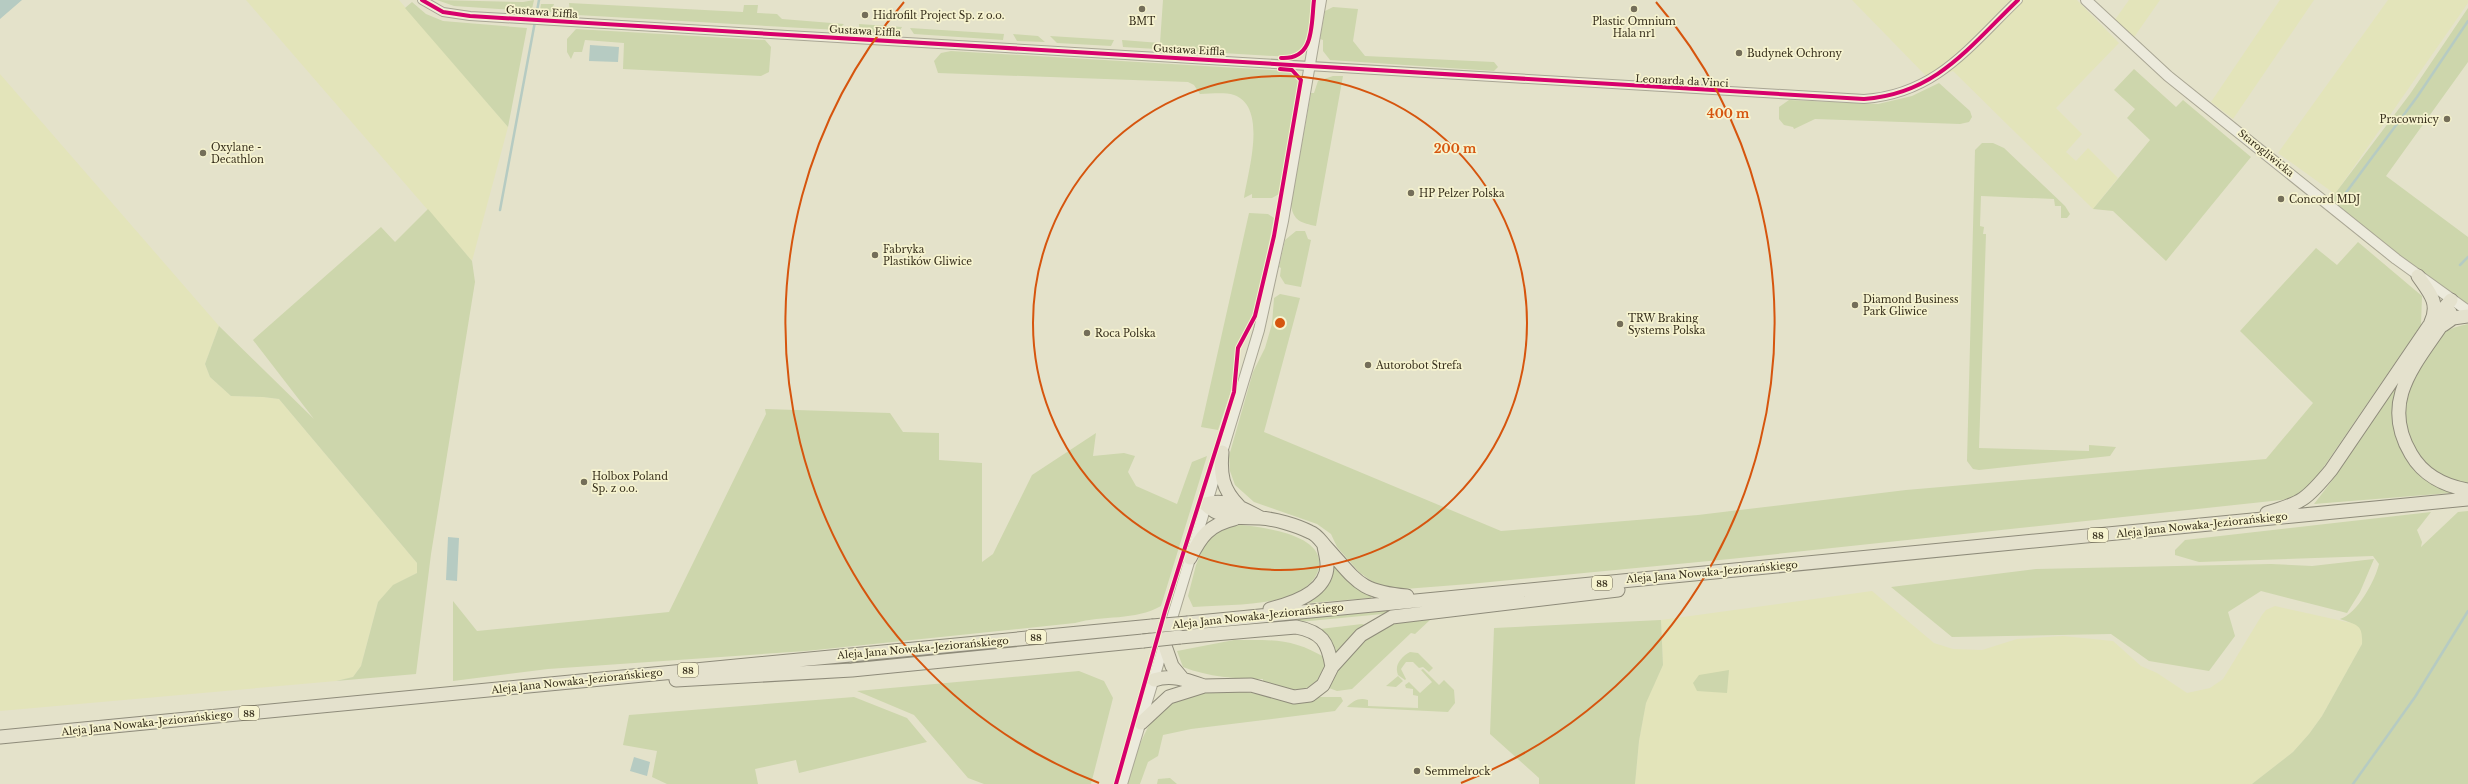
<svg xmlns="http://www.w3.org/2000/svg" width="2468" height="784" font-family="'Libre Baskerville',serif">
	<rect width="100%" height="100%" fill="#e4e2ca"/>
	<path fill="#e3e4ba" d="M 246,0 L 399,0 L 508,127 L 472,261 Z
		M 1852,0 L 2077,0 L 2119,43 L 2056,108 L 2082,134 L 2066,152 L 2076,161 L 2088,148 L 2118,178 L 2093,209 L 1953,71 L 1929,79 Z
		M 2129,0 L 2160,0 L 2130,43 L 2114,21 Z
		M 2280,0 L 2314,0 L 2233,119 L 2211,102 Z
		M 2388,0 L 2468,0 L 2468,3 L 2335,194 L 2278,153 Z
		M 0,74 L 219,326 L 205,364 L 210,377 L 231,396 L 263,397 L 279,399 L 417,563 L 417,573 L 394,585 L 378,602 L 361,666 L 353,677 L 336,681 L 0,711 Z
		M 1872,591 L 1934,643 L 1953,649 L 1982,650 L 2017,639 L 2063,636 L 2113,641 L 2141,666 L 2157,673 L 2187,693 L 2210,688 L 2223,679 L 2262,615 L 2266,610 L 2275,606 L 2356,624 L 2362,630 L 2362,644 L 2322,716 L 2309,734 L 2293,752 L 2252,784 L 1635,784 L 1639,741 L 1646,702 L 1663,665 L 1661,620 Z"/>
	<path fill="#cdd6ac" d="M 437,0 L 523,2 L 534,0 L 532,9 L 540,10 L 541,4 L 554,4 L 551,12 L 543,12 L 454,6 Z
		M 1163,0 L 1311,0 C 1309,19 1313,51 1290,57 L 1123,47 L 1122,40 L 1160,43 Z
		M 412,2 L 426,14 L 443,21 L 527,28 L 508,127 L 405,8 Z
		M 569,3 L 743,12 L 744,5 L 758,5 L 757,13 L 777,14 L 782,19 L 844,24 L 838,30 L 577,15 L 570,12 Z
		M 1333,7 L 1358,9 L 1353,41 L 1365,56 L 1494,62 L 1498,67 L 1494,71 L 1330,60 L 1323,51 L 1323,40 L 1320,39 L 1325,11 Z
		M 2468,8 L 2468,62 L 2386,176 L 2468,237 L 2468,303 L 2451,300 L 2328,203 L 2410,94 Z
		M 859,24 L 902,27 L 898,34 L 860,32 Z
		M 910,28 L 1004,34 L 1003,40 L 914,34 Z
		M 576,29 L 765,40 L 771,47 L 769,72 L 761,76 L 623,69 L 624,43 L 585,40 L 582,52 L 574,52 L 571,59 L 567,52 L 567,39 Z
		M 1013,34 L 1038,36 L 1045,42 L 1017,41 Z
		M 1050,36 L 1114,40 L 1111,46 L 1057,43 Z
		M 951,51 L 1289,71 L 1297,75 L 1300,82 L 1279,194 L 1272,198 L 1252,198 L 1252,194 L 1244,198 C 1248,171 1268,107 1234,95 C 1224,92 1211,94 1200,94 L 1194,85 L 1188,82 L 938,73 L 934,61 L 941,53 Z
		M 2134,69 L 2176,107 L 2183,100 L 2251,157 L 2166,261 L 2113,211 L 2093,209 L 2150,140 L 2127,118 L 2135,109 L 2114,90 Z
		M 1333,76 L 1343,76 L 1316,226 C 1302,223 1293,221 1291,205 L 1311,93 L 1314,93 L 1318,81 Z
		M 1939,83 L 1970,111 L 1972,117 L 1969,122 L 1960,124 L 1815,119 L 1794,129 L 1793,127 L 1784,125 L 1779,119 L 1779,107 L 1789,100 L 1878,104 L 1912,96 Z
		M 1982,143 L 1993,143 L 2004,148 L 2065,206 L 2070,214 L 2067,218 L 2061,218 L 2061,206 L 2055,206 L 2054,199 L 1981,196 L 1980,226 L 1984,227 L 1983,234 L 1986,234 L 1979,448 L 2089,451 L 2089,445 L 2116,447 L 2110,456 L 1979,470 L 1973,469 L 1967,461 L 1975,150 Z
		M 428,209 L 472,261 L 475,282 L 431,554 L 416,674 L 336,681 L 353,677 L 361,666 L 378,602 L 393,585 L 417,573 L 417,563 L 279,399 L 263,397 L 231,396 L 210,377 L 205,364 L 219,326 L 314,419 L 253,340 L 381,227 L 395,242 Z
		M 1249,213 L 1268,214 L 1274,218 L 1256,308 L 1238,346 L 1233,385 L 1218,430 L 1201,427 Z
		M 1296,231 L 1305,231 L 1308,239 L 1311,240 L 1301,287 L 1285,284 L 1280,276 L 1281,268 L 1279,267 L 1285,240 Z
		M 2358,242 L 2422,296 L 2421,325 L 2312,484 L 2291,499 L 1730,559 L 1469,584 L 1392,590 L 1377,585 L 1359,572 L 1337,547 L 1331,534 L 1317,524 L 1254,502 L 1235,485 L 1230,471 L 1229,456 L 1253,372 L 1265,348 L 1272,324 L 1274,298 L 1280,294 L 1300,298 L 1264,432 L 1501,531 L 1698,515 L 1906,490 L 2266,459 L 2313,403 L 2240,331 L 2316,248 L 2337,265 Z
		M 2440,317 L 2410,368 L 2396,429 L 2450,493 L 2314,504 L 2334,478 Z
		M 2468,324 L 2468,484 C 2462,484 2455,484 2450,481 C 2416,467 2395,426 2407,390 C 2410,381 2418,372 2422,364 C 2437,339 2438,330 2468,324 Z
		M 765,409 L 890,413 L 903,432 L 939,433 L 939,460 L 982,463 L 982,562 L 993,554 L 1032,475 L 1096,433 L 1093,456 L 1124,453 L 1135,456 L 1128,472 L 1136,486 L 1177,504 L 1192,462 L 1207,456 L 1161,606 C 1135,621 1103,615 1075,623 L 806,651 L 548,669 L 453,681 L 453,601 L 477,631 L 669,612 L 766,414 Z
		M 2468,511 L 2468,784 L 2252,784 L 2293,752 L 2309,734 L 2322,716 L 2362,644 C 2363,624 2357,625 2340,619 C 2357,614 2375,581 2379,564 L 2373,556 L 2199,562 L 2175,555 L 2175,550 L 2185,540 L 2431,512 L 2417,530 L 2422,542 L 2421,547 L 2458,512 Z
		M 1234,524 C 1258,527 1330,533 1318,571 C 1314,583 1302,591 1290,596 C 1262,606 1222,605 1193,607 L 1188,596 L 1196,565 L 1202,551 L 1210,537 Z
		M 2374,559 L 2360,592 L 2347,613 L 2261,591 L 2228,612 L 2235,636 L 2209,671 L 2149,661 L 2111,634 L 1952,637 L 1891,587 L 2036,569 L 2271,564 L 2312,566 Z
		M 1332,563 L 1372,595 L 1371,598 L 1308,603 Z
		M 1486,601 L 1425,610 L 1185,633 L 1187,630 Z
		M 1431,619 L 1415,634 L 1411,633 L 1352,689 L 1337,691 L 1329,688 C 1340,660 1363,633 1391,621 C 1401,617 1419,619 1431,619 Z
		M 1661,620 L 1663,665 L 1646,703 L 1639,741 L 1635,784 L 1539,784 L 1539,778 L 1490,734 L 1494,628 Z
		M 1362,624 L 1365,625 L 1335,655 L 1320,629 Z
		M 1234,640 C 1273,640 1293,638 1327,659 C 1319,698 1293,692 1263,682 L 1263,679 C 1235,679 1209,677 1183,667 L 1177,651 Z
		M 1410,652 L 1418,653 L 1433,668 L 1429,672 L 1423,667 L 1419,668 L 1413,662 L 1406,662 L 1401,669 L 1406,679 L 1405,680 L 1398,675 C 1394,665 1401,657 1410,652 Z
		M 1423,669 L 1439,685 L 1444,680 L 1454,690 L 1455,703 L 1448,712 L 1347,707 C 1353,701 1359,697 1368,700 L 1368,706 L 1418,708 L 1418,696 L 1413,695 L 1413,689 L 1406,688 L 1405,685 L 1409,682 L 1420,693 L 1432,682 L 1421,670 Z
		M 1729,670 L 1727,693 L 1697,691 L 1693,683 L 1699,675 Z
		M 1079,671 L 1104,681 L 1113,698 L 1091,784 L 984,784 L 968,778 L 914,715 L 857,691 Z
		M 1398,676 L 1403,681 L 1396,687 L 1386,686 Z
		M 1240,691 L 1275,697 L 1341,697 L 1343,701 L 1335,711 L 1191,729 L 1163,735 L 1158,756 L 1148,762 L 1140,784 L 1127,784 C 1138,749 1150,698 1194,692 C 1209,691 1225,691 1240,691 Z
		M 854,697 L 907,718 L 927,742 L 799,773 L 796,760 L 755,769 L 758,784 L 667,784 L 652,777 L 657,751 L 623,745 L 629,715 Z
		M 1170,778 L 1177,784 L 1157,784 L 1158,779 Z"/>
	<path fill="#b6cbc2" d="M 0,0 L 22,0 L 0,19 Z
		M 590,45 L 619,47 L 618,62 L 589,61 Z
		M 448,537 L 459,538 L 457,581 L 446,580 Z
		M 634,757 L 650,762 L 647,776 L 630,771 Z"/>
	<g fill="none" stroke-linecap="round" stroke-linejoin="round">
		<path stroke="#b6cbc2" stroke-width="2.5" d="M 2339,202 L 2417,97 L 2468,21
			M 500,210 L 539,0
			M 2460,265 L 2468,257
			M 2353,784 L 2415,697 L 2468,611"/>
		<defs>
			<path id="minor" d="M 422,0 L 443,12 L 470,16 L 1864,99 C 1936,94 1969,47 2018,0"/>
			<path id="tertiary" d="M 2086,0 L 2168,76 L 2396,259 L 2468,311
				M 1122,784 L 1259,330 L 1283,221 L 1321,0"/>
			<path id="primary" d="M 2418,276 C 2429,292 2440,303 2431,322
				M 2450,312 C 2421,359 2377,397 2411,454 C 2423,475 2445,486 2468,490
				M 2443,325 L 2453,318 L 2468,316
				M 1222,452 C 1220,474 1222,489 1239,506
				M 2267,513 C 2302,503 2307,499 2331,470 L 2429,326 L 2451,300
				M 1261,518 C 1242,508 1227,498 1205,504 C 1221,520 1239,517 1260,518 C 1275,519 1296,525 1310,532 C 1318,535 1321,542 1327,548 C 1357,581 1359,592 1407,596
				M 1190,558 C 1201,536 1209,525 1234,519
				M 1270,609 C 1291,604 1328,592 1327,564 C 1327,558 1325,552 1324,546
				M 1188,623 L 2468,499
				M 1180,637 L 1296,627 C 1322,632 1328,642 1332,667
				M 1164,643 L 1172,666 L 1182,678
				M 676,680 L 852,670 L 1143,641
				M 1154,680 C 1171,674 1187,680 1204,686
				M 1141,723 L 1169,697 L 1204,686 L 1251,685 L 1294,697 L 1310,695 L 1323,685 L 1332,667 L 1361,635 L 1392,617 L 1618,590
				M 0,737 L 1152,626"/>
		</defs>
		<use href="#minor" stroke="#a9a694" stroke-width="10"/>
		<use href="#tertiary" stroke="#a9a694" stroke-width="12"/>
		<use href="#primary" stroke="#8e8b7a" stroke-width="15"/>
		<use href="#minor" stroke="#eceadc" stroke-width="8"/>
		<use href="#tertiary" stroke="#eceadc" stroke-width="10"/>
		<use href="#primary" stroke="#e4e1cd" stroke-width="13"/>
		<defs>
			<path id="primary-bridge" d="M 1152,626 L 1188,623
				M 1143,641 L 1180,637"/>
		</defs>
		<use href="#primary-bridge" stroke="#8e8b7a" stroke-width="15" stroke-linecap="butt"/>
		<use href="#primary-bridge" stroke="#e4e1cd" stroke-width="13"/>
		<defs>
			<path id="cycleway" d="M 422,0 L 443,12 L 470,16 L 1864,99 C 1936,94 1969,47 2018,0
				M 1281,58 C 1315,60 1311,25 1314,0
				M 1116,784 L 1165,611 L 1234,392 L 1238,348 L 1255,316 L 1274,236 L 1301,80 L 1292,70 L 1280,69"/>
		</defs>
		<use href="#cycleway" stroke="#f6f3cf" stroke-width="6"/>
		<use href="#cycleway" stroke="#d6006c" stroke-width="4"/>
	</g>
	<g fill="none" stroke="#d6550e" stroke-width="2">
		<circle cx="1280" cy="323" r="247"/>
		<path d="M1099 783A494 494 0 0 1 904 2M1656 2A494 494 0 0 1 1461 783"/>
	</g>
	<g fill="#746e59" stroke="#f6f3cf" stroke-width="1.5">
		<circle cx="1142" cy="9" r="4"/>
		<circle cx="1634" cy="9" r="4"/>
		<circle cx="865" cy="15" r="4"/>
		<circle cx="1739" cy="53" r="4"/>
		<circle cx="2447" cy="119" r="4"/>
		<circle cx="203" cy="153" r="4"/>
		<circle cx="1411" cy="193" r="4"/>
		<circle cx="2281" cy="199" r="4"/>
		<circle cx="875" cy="255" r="4"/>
		<circle cx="1855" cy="305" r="4"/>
		<circle cx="1620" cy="324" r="4"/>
		<circle cx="1087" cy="333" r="4"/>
		<circle cx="1368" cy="365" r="4"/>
		<circle cx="584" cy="482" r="4"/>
		<circle cx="1417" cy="771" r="4"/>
	</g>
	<g text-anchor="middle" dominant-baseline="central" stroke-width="3.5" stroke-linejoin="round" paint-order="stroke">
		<g fill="#f6f3cf" stroke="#706a52" stroke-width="1">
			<rect x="2088" y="528" width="20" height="14" rx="3"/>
			<rect x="1592" y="576" width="20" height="14" rx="3"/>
			<rect x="1026" y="630" width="20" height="14" rx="3"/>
			<rect x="678" y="663" width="20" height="14" rx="3"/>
			<rect x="239" y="706" width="20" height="14" rx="3"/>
		</g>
		<g font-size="9" font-weight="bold" fill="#372f1c">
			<text x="2098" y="535">88</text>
			<text x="1602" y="583">88</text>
			<text x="1036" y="637">88</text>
			<text x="688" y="670">88</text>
			<text x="249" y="713">88</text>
		</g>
		<g font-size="10" fill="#372f1c" stroke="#f6f3cf">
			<text transform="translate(542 12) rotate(4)">Gustawa Eiffla</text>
			<text transform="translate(865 31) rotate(3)">Gustawa Eiffla</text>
			<text transform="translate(1189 50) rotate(3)">Gustawa Eiffla</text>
			<text transform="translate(1682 81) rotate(3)">Leonarda da Vinci</text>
			<text transform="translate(2266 153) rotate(39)">Starogliwicka</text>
			<text transform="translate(2202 525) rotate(-6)">Aleja Jana Nowaka-Jeziorańskiego</text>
			<text transform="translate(1712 572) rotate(-5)">Aleja Jana Nowaka-Jeziorańskiego</text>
			<text transform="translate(1258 616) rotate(-6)">Aleja Jana Nowaka-Jeziorańskiego</text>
			<text transform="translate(923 648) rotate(-5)">Aleja Jana Nowaka-Jeziorańskiego</text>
			<text transform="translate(577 681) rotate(-6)">Aleja Jana Nowaka-Jeziorańskiego</text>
			<text transform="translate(147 723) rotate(-6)">Aleja Jana Nowaka-Jeziorańskiego</text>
		</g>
		<g font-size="10" fill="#372f1c" stroke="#f6f3cf" text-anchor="start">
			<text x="873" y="15">Hidrofilt Project Sp. z o.o.</text>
			<text x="1142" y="21" text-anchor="middle">BMT</text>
			<text x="1634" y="21" text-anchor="middle">Plastic Omnium<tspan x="1634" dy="12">Hala nr1</tspan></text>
			<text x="1747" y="53">Budynek Ochrony</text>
			<text x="2439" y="119" text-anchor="end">Pracownicy</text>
			<text x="211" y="147">Oxylane -<tspan x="211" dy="12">Decathlon</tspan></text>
			<text x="1419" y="193">HP Pelzer Polska</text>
			<text x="2289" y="199">Concord MDJ</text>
			<text x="883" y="249">Fabryka<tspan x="883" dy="12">Plastików Gliwice</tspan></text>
			<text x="1863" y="299">Diamond Business<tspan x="1863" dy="12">Park Gliwice</tspan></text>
			<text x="1628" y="318">TRW Braking<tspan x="1628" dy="12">Systems Polska</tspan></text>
			<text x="1095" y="333">Roca Polska</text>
			<text x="1376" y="365">Autorobot Strefa</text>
			<text x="592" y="476">Holbox Poland<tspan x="592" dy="12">Sp. z o.o.</tspan></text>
			<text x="1425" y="771">Semmelrock</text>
		</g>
	</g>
	<circle cx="1280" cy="323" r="6" fill="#d6550e" stroke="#f6f3cf" stroke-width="2"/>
	<g font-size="12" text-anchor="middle" font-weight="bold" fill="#d6550e" stroke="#f6f3cf" stroke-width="3.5" stroke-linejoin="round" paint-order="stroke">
		<text x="1728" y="118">400 m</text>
		<text x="1455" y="153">200 m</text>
	</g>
</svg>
